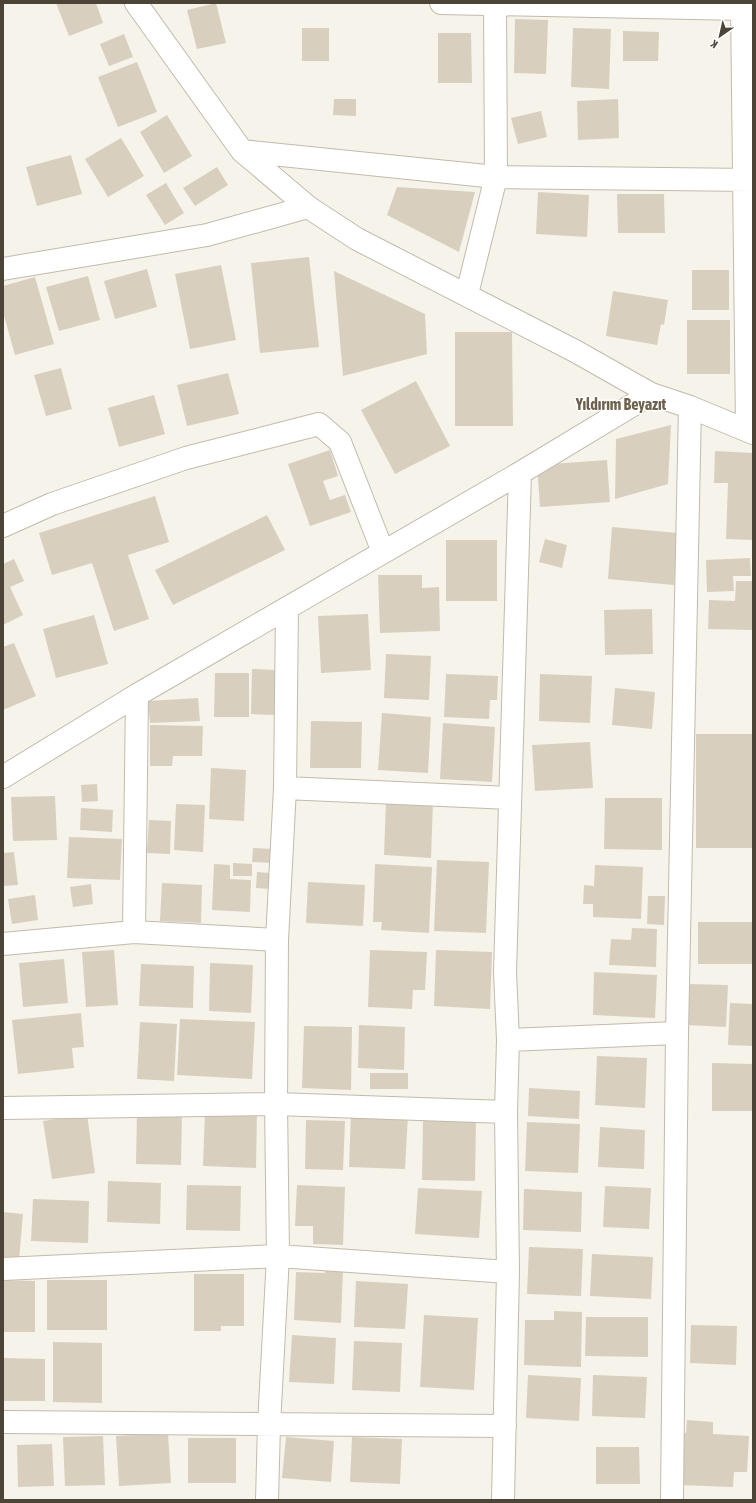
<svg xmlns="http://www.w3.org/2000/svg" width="756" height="1503" font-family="'Asap Condensed',sans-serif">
	<rect width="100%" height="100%" fill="#f6f3ea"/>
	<path fill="#d9cfbf" d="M 56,3 L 96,3 L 103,23 L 69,36 Z
		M 216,3 L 226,43 L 197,49 L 187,10 Z
		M 515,19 L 548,20 L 546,74 L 514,73 Z
		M 302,28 L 329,28 L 329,61 L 302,61 Z
		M 573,28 L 611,29 L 609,89 L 571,87 Z
		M 623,31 L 659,32 L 658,61 L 623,61 Z
		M 438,33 L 471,33 L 472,83 L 438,83 Z
		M 124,34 L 133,57 L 109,66 L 100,44 Z
		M 137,62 L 157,112 L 118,127 L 98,77 Z
		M 334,99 L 356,99 L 356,116 L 333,115 Z
		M 618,99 L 619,138 L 578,140 L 577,101 Z
		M 541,111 L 547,137 L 518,144 L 511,118 Z
		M 167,115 L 192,156 L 164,173 L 140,132 Z
		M 121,138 L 144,176 L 108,197 L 85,159 Z
		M 71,155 L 82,194 L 37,206 L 26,167 Z
		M 217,167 L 228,185 L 195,206 L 183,188 Z
		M 166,183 L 184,213 L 165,225 L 146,195 Z
		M 397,187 L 475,192 L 459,252 L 387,215 Z
		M 538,192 L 589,195 L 587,237 L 536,234 Z
		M 617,194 L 664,194 L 665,233 L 618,233 Z
		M 309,257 L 319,347 L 260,353 L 251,263 Z
		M 221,265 L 236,340 L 190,349 L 175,274 Z
		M 147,269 L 157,307 L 115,319 L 104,281 Z
		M 692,270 L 729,270 L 729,310 L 692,310 Z
		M 334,271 L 425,314 L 427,354 L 343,376 Z
		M 88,276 L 100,320 L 59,331 L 46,287 Z
		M 35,277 L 54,344 L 15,355 L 3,312 L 3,286 Z
		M 613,291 L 668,300 L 664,325 L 661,324 L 657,345 L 606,336 Z
		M 687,320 L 730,320 L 730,374 L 687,374 Z
		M 455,332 L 512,332 L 513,426 L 455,426 Z
		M 61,368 L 72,409 L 46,416 L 34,375 Z
		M 228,373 L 239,414 L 187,426 L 177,385 Z
		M 416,381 L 450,446 L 395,474 L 361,410 Z
		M 154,395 L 165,434 L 119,447 L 108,408 Z
		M 671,425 L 668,484 L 615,499 L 616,439 Z
		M 330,450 L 338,476 L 323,481 L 330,500 L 345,495 L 351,512 L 310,526 L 288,464 Z
		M 715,451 L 753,453 L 753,540 L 726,539 L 728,483 L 714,483 Z
		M 607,460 L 610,502 L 540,507 L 537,465 Z
		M 155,496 L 169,542 L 128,555 L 149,619 L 114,631 L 92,563 L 52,575 L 39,533 Z
		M 267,515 L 285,550 L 173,605 L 155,570 Z
		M 612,527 L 678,533 L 674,585 L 608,579 Z
		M 545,539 L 567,545 L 562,568 L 539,562 Z
		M 446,540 L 497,540 L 497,601 L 446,601 Z
		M 750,558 L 751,576 L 733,576 L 734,591 L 707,592 L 706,560 Z
		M 14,559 L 24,581 L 10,587 L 23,615 L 3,625 L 3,564 Z
		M 378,575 L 422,575 L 422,588 L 439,587 L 440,631 L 380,633 Z
		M 736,581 L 753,581 L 753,630 L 708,629 L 709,600 L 735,601 Z
		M 652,609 L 653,654 L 605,655 L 604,610 Z
		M 368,614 L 371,670 L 321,673 L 318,616 Z
		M 94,615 L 108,664 L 56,678 L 43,629 Z
		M 14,643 L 36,696 L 3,710 L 3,647 Z
		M 386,654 L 431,656 L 429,700 L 384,698 Z
		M 252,669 L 276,670 L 274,715 L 251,714 Z
		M 215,673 L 249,673 L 249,717 L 214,717 Z
		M 446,674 L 498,676 L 497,700 L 490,700 L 489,719 L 444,717 Z
		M 540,674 L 592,676 L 590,723 L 539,721 Z
		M 615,688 L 655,692 L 652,729 L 612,725 Z
		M 198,698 L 200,721 L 150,723 L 148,701 Z
		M 382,713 L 431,717 L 428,773 L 378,770 Z
		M 311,721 L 362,722 L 361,768 L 310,768 Z
		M 443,723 L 495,727 L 492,782 L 440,779 Z
		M 150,725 L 203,726 L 202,756 L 173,756 L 172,766 L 150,766 Z
		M 696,734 L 753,734 L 753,848 L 696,848 Z
		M 590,742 L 593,788 L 535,791 L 532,745 Z
		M 211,768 L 246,770 L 244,821 L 209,819 Z
		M 97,784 L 98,801 L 82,802 L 81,785 Z
		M 55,796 L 57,840 L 13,841 L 11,797 Z
		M 605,798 L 662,798 L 662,850 L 604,849 Z
		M 386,800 L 433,802 L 431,858 L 384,855 Z
		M 176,804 L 205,805 L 203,852 L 174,850 Z
		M 81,808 L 113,810 L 112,832 L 80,830 Z
		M 149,820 L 171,821 L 170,854 L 147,853 Z
		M 69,837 L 122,839 L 120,880 L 67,878 Z
		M 253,848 L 272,849 L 272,863 L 252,862 Z
		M 14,852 L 18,885 L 3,886 L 3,853 Z
		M 437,860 L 489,862 L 486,933 L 434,931 Z
		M 233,863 L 252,864 L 252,876 L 233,876 Z
		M 214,864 L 230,865 L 230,879 L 251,880 L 250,912 L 212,910 Z
		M 375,864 L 432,867 L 429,933 L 381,930 L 382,922 L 373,922 Z
		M 595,865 L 643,867 L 641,919 L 593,917 L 593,904 L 583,904 L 584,885 L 594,886 Z
		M 257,872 L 270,873 L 269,889 L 256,888 Z
		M 308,882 L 365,885 L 363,926 L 306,923 Z
		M 162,883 L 202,885 L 201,923 L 160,921 Z
		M 91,884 L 93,904 L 73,907 L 70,887 Z
		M 35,895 L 38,920 L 12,924 L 8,899 Z
		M 648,896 L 665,896 L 664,925 L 647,924 Z
		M 698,922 L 753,922 L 753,964 L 698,964 Z
		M 632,928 L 657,929 L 656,967 L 609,965 L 611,939 L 631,940 Z
		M 114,950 L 118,1005 L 86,1007 L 82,952 Z
		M 370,950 L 427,952 L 425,990 L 413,990 L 412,1009 L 368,1007 Z
		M 436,950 L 492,952 L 490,1009 L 434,1006 Z
		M 64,959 L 68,1003 L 23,1007 L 19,963 Z
		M 210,963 L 253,965 L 251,1013 L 209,1011 Z
		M 141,964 L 194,966 L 193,1008 L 139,1006 Z
		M 594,972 L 657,975 L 655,1018 L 593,1015 Z
		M 689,984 L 728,985 L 726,1027 L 687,1025 Z
		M 730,1003 L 753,1004 L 753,1046 L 728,1045 Z
		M 81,1013 L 84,1047 L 72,1048 L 74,1068 L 18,1074 L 12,1020 Z
		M 180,1019 L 255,1022 L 252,1079 L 177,1075 Z
		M 140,1022 L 177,1024 L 174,1081 L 137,1079 Z
		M 359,1025 L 405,1027 L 404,1070 L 358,1068 Z
		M 304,1026 L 352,1027 L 351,1090 L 302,1088 Z
		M 597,1056 L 647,1058 L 645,1108 L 595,1105 Z
		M 712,1063 L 753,1064 L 753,1111 L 712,1111 Z
		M 370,1073 L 408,1073 L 408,1089 L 370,1089 Z
		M 529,1088 L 580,1091 L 579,1119 L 528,1116 Z
		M 205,1111 L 257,1112 L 256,1168 L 203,1166 Z
		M 137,1112 L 182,1113 L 181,1165 L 136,1164 Z
		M 351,1113 L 408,1115 L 405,1169 L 349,1167 Z
		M 87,1114 L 95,1173 L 52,1179 L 43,1121 Z
		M 306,1120 L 345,1121 L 343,1170 L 305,1169 Z
		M 423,1120 L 476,1121 L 475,1181 L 422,1180 Z
		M 527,1122 L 580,1124 L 578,1173 L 525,1171 Z
		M 600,1127 L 645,1130 L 644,1169 L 598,1167 Z
		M 108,1181 L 161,1183 L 160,1224 L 107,1222 Z
		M 187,1185 L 241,1186 L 240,1231 L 186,1230 Z
		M 297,1185 L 345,1187 L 343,1245 L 313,1244 L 313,1226 L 295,1226 Z
		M 605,1186 L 651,1188 L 649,1229 L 603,1227 Z
		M 418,1188 L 482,1191 L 479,1238 L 415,1234 Z
		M 524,1189 L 582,1192 L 581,1232 L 523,1230 Z
		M 33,1199 L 89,1201 L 88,1243 L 31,1241 Z
		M 3,1212 L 23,1214 L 19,1260 L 3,1259 Z
		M 529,1247 L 583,1249 L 581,1296 L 527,1294 Z
		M 592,1254 L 653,1257 L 651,1299 L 590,1296 Z
		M 325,1267 L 343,1269 L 341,1323 L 294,1320 L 296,1272 L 325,1273 Z
		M 194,1274 L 244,1274 L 244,1326 L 221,1326 L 221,1331 L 194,1331 Z
		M 3,1280 L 35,1281 L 35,1332 L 3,1332 Z
		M 47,1280 L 107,1280 L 107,1330 L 47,1330 Z
		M 356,1281 L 408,1284 L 405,1329 L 354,1327 Z
		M 554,1311 L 582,1312 L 581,1367 L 524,1365 L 525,1320 L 554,1320 Z
		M 424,1315 L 478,1318 L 474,1390 L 420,1387 Z
		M 586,1317 L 648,1317 L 648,1357 L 585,1356 Z
		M 691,1325 L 737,1326 L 736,1365 L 690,1363 Z
		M 292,1335 L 336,1338 L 334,1384 L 289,1382 Z
		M 354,1341 L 402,1343 L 400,1392 L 352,1390 Z
		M 53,1342 L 102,1343 L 102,1403 L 53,1402 Z
		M 3,1358 L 45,1359 L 45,1401 L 3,1401 Z
		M 528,1375 L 581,1378 L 579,1421 L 526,1418 Z
		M 593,1375 L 647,1377 L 645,1418 L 592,1416 Z
		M 687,1420 L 713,1422 L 713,1434 L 749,1436 L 747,1472 L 734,1472 L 733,1487 L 678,1485 L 680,1433 L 686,1433 Z
		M 168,1433 L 171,1483 L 119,1486 L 116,1436 Z
		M 103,1436 L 105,1485 L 65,1486 L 63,1437 Z
		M 286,1437 L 334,1441 L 331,1482 L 282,1478 Z
		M 352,1437 L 402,1439 L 400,1484 L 350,1482 Z
		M 188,1438 L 236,1438 L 236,1483 L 188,1483 Z
		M 52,1444 L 54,1486 L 18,1487 L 17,1445 Z
		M 596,1447 L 639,1447 L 640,1484 L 596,1484 Z"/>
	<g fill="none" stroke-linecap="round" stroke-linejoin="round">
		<defs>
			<path id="minor" d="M 136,3 L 242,151 L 308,207 L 357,239 L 575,351 L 651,394 L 690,407 L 753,433
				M 441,3 L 742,9
				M 742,3 L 747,430
				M 242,151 L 496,177 L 753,180
				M 3,269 L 207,235 L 308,207
				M 467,294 L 496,177 L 495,3
				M 3,526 L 52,504 L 186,458 L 319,424 L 340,442 L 383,552
				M 3,777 L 137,695 L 520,473 L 651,394
				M 285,788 L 510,798
				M 134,932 L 137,695
				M 3,944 L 134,932 L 277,940
				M 508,1040 L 677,1033
				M 3,1108 L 276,1104 L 506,1112
				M 3,1269 L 278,1256 L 508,1272
				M 3,1422 L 505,1426
				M 267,1500 L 269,1425 L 278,1256 L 276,1104 L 277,940 L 285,788 L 287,608
				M 503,1500 L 508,1272 L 506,1112 L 508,1040 L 505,972 L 520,473
				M 672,1500 L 677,1033 L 690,407"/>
		</defs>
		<use href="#minor" stroke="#c2bbac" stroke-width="24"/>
		<use href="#minor" stroke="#fff" stroke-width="22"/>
	</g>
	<g text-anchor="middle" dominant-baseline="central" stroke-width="3" stroke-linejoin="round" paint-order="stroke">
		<g font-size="16" font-weight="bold" fill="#6e624e" stroke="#fff">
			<text x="621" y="404">Yıldırım Beyazıt</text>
		</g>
	</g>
	<rect width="756" height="1503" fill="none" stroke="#4b4437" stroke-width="8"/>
	<g transform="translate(720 36) rotate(214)" stroke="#ffffff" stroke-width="3" paint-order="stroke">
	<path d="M0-3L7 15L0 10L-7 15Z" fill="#4b4437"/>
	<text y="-6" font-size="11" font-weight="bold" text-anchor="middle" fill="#4b4437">K</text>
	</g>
</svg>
